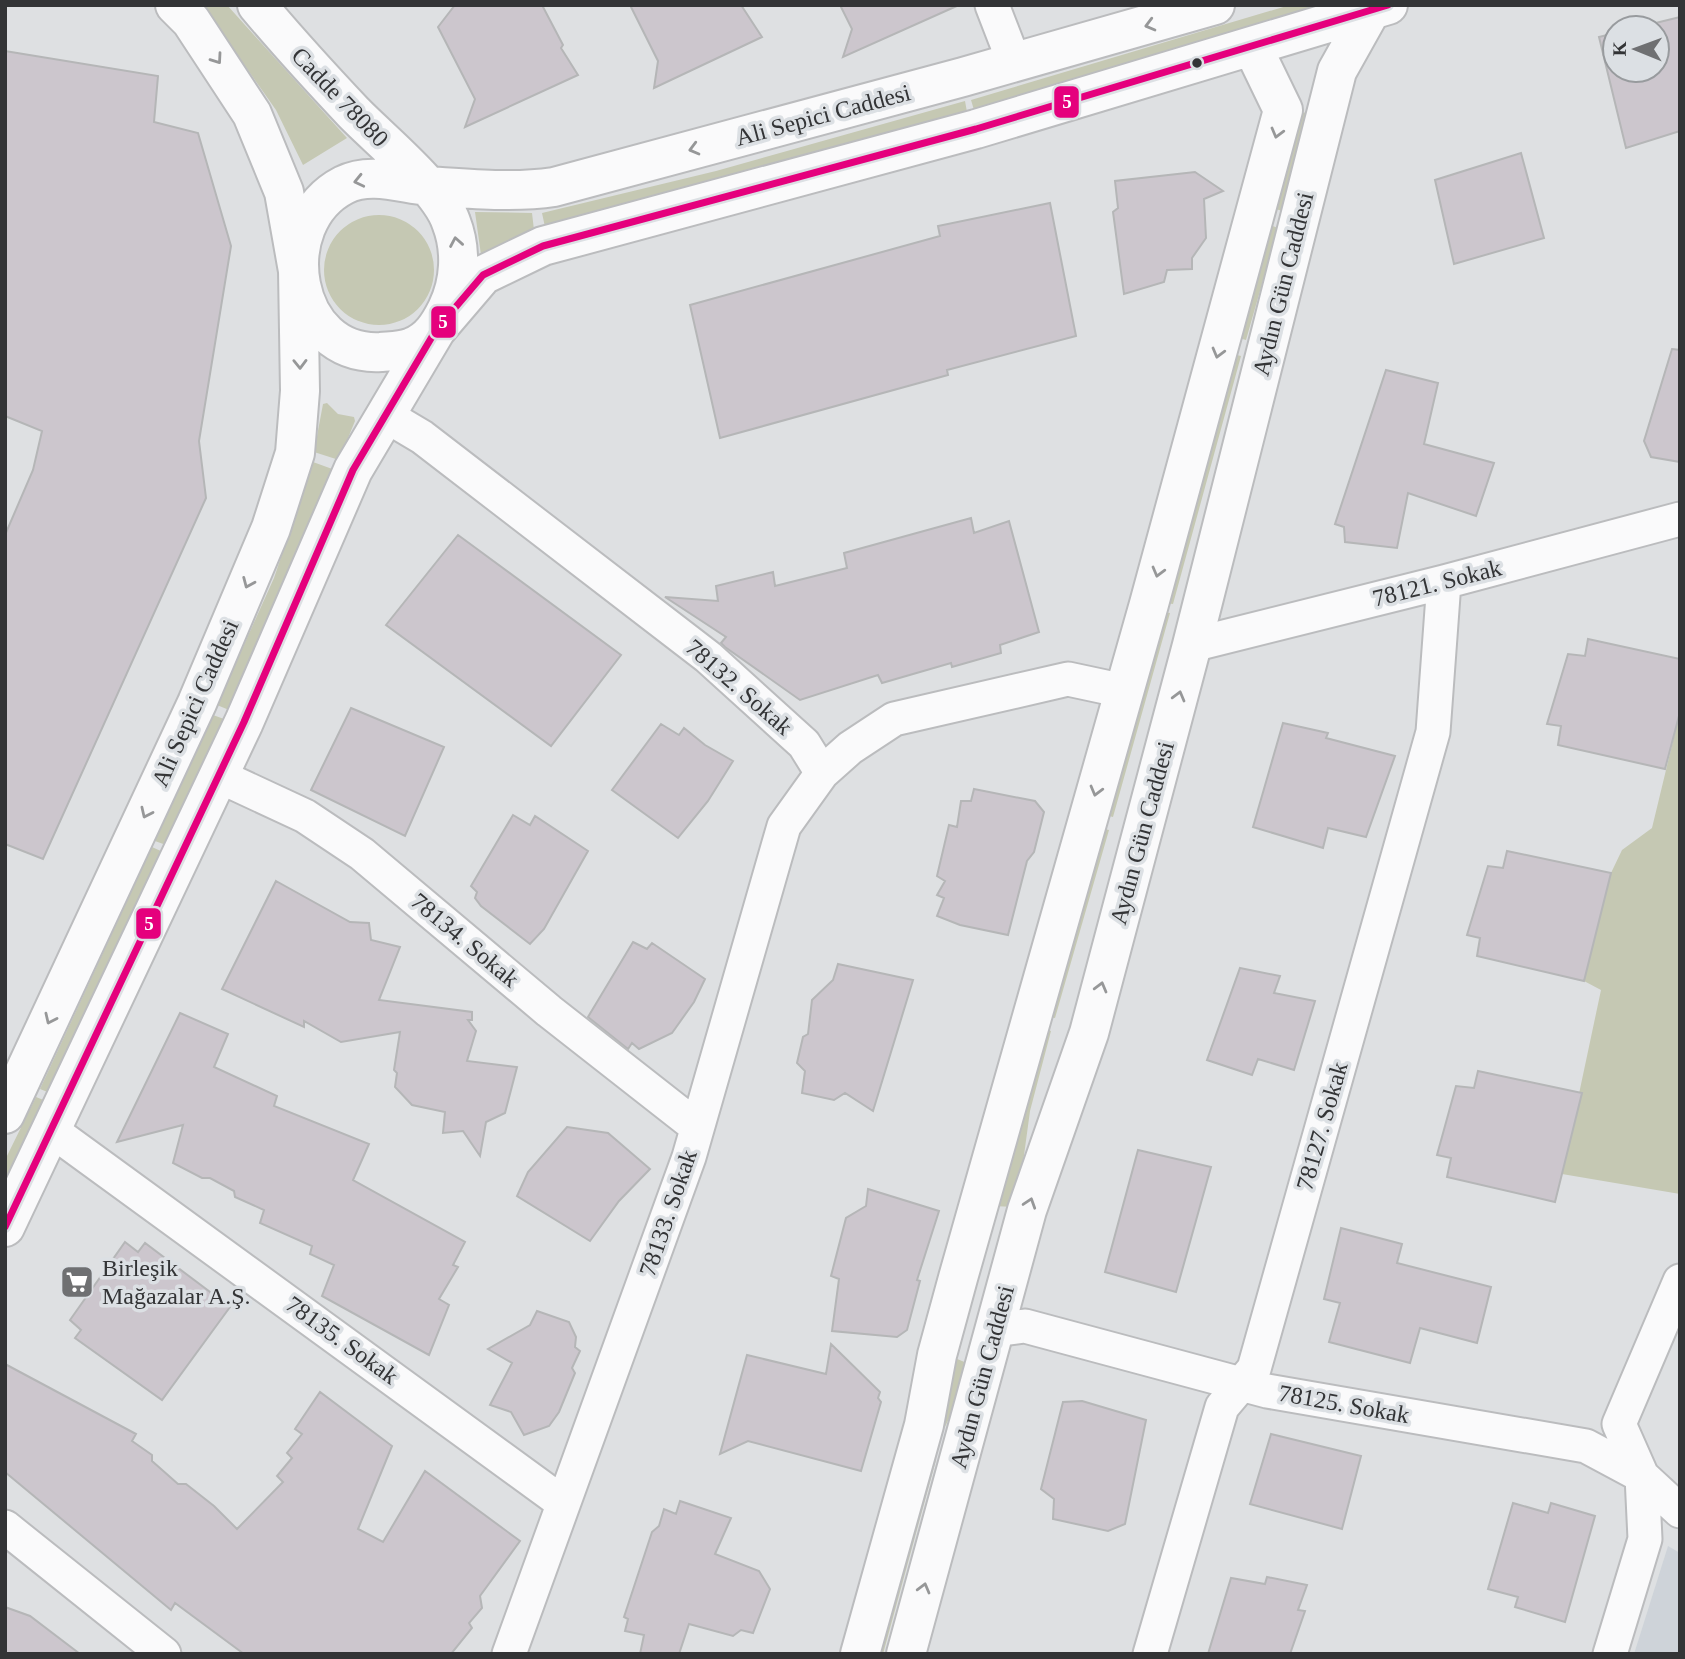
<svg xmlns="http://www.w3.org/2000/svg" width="1685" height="1659" font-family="'Times New Roman',serif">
	<rect width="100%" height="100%" fill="#dee0e2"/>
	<path fill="#ced3d9" d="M 1668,1546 L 1680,1553 L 1680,1654 L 1634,1654 Z"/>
	<path fill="#c5c8b3" d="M 202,5 L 227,5 L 347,138 L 303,165 L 276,110 Z
		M 1290,5 L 1329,5 L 974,110 L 971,100 Z
		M 965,101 L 967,112 L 545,227 L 542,213 L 716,171 Z
		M 1306,112 L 1283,211 L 1275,209 L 1301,114 Z
		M 475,212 L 532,213 L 534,230 L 481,255 Z
		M324 270a55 55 0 1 1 110 0a55 55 0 1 1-110 0Z
		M 1270,225 L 1278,228 L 1246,340 L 1239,338 Z
		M 1233,354 L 1241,356 L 1173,604 L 1165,603 Z
		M 327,403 L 338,414 L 354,417 L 355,421 L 339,460 L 314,452 L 323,404 Z
		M 313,462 L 335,470 L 229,710 L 217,705 L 274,578 Z
		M 1162,612 L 1170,613 L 1113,817 L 1105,815 Z
		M 1680,712 L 1680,1194 L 1562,1174 L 1601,990 L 1584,981 L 1611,873 L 1622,850 L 1652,828 Z
		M 213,715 L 224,719 L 166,845 L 155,841 Z
		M 1101,828 L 1109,830 L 1055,1018 L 1047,1017 Z
		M 152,847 L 163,852 L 50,1093 L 40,1089 Z
		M 1044,1029 L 1051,1031 L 1030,1111 L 1017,1207 L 991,1206 Z
		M 36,1097 L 46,1101 L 5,1184 L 5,1160 Z
		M 950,1356 L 974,1366 L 944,1429 L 937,1453 L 934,1452 Z
		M 932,1459 L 936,1460 L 883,1654 L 878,1654 Z"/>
	<path fill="#ccc6cd" stroke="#b5b6b7" stroke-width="2" d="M 455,5 L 542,5 L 563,45 L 561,48 L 578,75 L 465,127 L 475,99 L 438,27 Z
		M 630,5 L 741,5 L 762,37 L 654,88 L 658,61 Z
		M 840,5 L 959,5 L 843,57 L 852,29 Z
		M 1680,17 L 1680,131 L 1626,148 L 1599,37 L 1615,33 L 1615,70 L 1657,70 L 1657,28 L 1635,28 Z
		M 5,51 L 158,76 L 154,122 L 198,133 L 231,246 L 199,441 L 206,498 L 43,859 L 5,844 L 5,535 L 33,470 L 42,431 L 5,416 Z
		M 1521,153 L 1544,238 L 1454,264 L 1435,180 Z
		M 1195,172 L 1223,191 L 1204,199 L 1206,238 L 1192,258 L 1192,269 L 1167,270 L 1164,282 L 1124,294 L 1113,212 L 1118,208 L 1115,181 Z
		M 1050,203 L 1076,336 L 947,370 L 948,375 L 720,438 L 690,305 L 940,236 L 938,226 Z
		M 1672,349 L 1680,350 L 1680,462 L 1651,457 L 1644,441 Z
		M 1386,370 L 1438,383 L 1424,444 L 1494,463 L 1476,516 L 1408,493 L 1397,548 L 1345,542 L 1344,527 L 1335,524 Z
		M 971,518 L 974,533 L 1009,521 L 1039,632 L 1000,645 L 1001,653 L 952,667 L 951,663 L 882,683 L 878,675 L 800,700 L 725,647 L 721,643 L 726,637 L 665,597 L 718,601 L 716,586 L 773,572 L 775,586 L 847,568 L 844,553 Z
		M 458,535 L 621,655 L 551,746 L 386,625 Z
		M 1588,639 L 1680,659 L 1680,712 L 1665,769 L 1558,745 L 1561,726 L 1547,724 L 1568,654 L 1585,656 Z
		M 351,708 L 444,747 L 405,836 L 311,790 Z
		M 1283,723 L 1328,733 L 1326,738 L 1395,756 L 1366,837 L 1328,828 L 1323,848 L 1253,827 Z
		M 661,724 L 679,735 L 684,728 L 705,745 L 733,761 L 708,801 L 678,838 L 612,790 Z
		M 974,789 L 1035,801 L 1044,812 L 1034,852 L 1027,861 L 1008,935 L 960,925 L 937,916 L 944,898 L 937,895 L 945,881 L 937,876 L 949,825 L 957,827 L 961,801 L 971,801 Z
		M 513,815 L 530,825 L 535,816 L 588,851 L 544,929 L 530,944 L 481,906 L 475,898 L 477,892 L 471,886 Z
		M 1507,851 L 1611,873 L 1584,981 L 1477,956 L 1480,938 L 1467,935 L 1488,866 L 1503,868 Z
		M 276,881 L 350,922 L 369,923 L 371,940 L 400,947 L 379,1000 L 472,1012 L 472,1020 L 468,1020 L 476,1031 L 467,1061 L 517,1067 L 505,1113 L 486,1122 L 480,1156 L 463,1131 L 443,1133 L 445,1112 L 412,1105 L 395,1087 L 397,1073 L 394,1070 L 400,1032 L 341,1042 L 304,1021 L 304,1027 L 222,989 Z
		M 633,942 L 647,949 L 652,943 L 705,979 L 694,1002 L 672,1033 L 639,1049 L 632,1043 L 628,1049 L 588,1017 Z
		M 838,964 L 913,980 L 873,1111 L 845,1093 L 834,1100 L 802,1093 L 805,1071 L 797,1063 L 803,1037 L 808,1034 L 812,1000 L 833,980 Z
		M 1240,968 L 1280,976 L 1274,993 L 1315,1001 L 1294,1070 L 1258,1059 L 1252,1075 L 1207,1060 Z
		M 180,1013 L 228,1034 L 214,1067 L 277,1096 L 274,1106 L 369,1144 L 353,1180 L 465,1242 L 453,1265 L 458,1267 L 439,1299 L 449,1305 L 429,1355 L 322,1296 L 334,1265 L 310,1254 L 312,1246 L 260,1223 L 264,1210 L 235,1197 L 234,1191 L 210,1178 L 202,1178 L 173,1163 L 183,1125 L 117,1142 Z
		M 1478,1071 L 1582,1093 L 1555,1202 L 1447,1177 L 1451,1158 L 1437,1155 L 1456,1086 L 1474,1088 Z
		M 567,1127 L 608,1133 L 650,1169 L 619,1201 L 590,1241 L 517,1196 L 528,1172 Z
		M 1138,1150 L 1211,1167 L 1176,1292 L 1105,1272 Z
		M 868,1189 L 939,1211 L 917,1280 L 920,1281 L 907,1330 L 897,1337 L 832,1331 L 839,1279 L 831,1276 L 846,1218 L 866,1206 Z
		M 1341,1228 L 1402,1244 L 1397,1263 L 1491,1287 L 1477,1343 L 1420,1328 L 1410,1363 L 1329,1342 L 1340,1303 L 1324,1299 Z
		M 125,1242 L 138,1252 L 145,1243 L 230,1307 L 162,1400 L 75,1338 L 81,1330 L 70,1320 Z
		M 537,1311 L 569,1322 L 576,1337 L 575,1347 L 580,1351 L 572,1368 L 575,1373 L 559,1412 L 549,1426 L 524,1435 L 511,1412 L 490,1405 L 512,1363 L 488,1349 L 530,1325 Z
		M 831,1344 L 880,1392 L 878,1398 L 881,1402 L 861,1471 L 748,1441 L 720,1454 L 747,1355 L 826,1374 Z
		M 5,1364 L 136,1434 L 132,1441 L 152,1455 L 152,1461 L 178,1484 L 186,1484 L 214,1506 L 237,1529 L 283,1482 L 277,1476 L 292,1458 L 287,1453 L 302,1434 L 295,1429 L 320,1392 L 392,1446 L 358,1529 L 383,1542 L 425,1471 L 520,1541 L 480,1596 L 482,1608 L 469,1623 L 472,1628 L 451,1654 L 244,1654 L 175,1603 L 171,1610 L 5,1472 Z
		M 1082,1401 L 1146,1420 L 1125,1524 L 1108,1531 L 1053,1519 L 1054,1499 L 1041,1489 L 1063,1402 Z
		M 1271,1434 L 1361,1456 L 1342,1529 L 1250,1504 Z
		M 680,1501 L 731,1518 L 715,1554 L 759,1571 L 770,1589 L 753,1633 L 741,1630 L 733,1636 L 689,1624 L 679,1654 L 640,1654 L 644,1635 L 625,1631 L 628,1619 L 624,1617 L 652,1532 L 659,1526 L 664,1509 L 676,1514 Z
		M 1513,1503 L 1548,1513 L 1551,1503 L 1595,1516 L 1565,1622 L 1515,1607 L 1518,1597 L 1488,1589 Z
		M 1267,1577 L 1307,1585 L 1298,1610 L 1305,1611 L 1290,1654 L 1208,1654 L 1231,1578 L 1265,1584 Z
		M 5,1607 L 30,1616 L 80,1654 L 5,1654 Z"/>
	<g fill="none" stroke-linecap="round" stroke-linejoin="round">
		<defs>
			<path id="minor" d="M 992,5 L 1014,62
				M 385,415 L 422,437 L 708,657 L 804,744 L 822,773 L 850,748 L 894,719 L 1068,679 L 1124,691
				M 1192,645 L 1444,582 L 1680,519
				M 219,776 L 305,816 L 362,854 L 549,1011 L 697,1127
				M 51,1130 L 563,1503
				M 994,1330 L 1025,1326 L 1267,1391 L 1586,1446 L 1642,1476 L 1680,1511
				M 5,1527 L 164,1654
				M 509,1654 L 689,1157 L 784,826 L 822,773
				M 1150,1654 L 1222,1407 L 1254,1369 L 1433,732 L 1444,582
				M 1610,1654 L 1645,1539 L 1642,1476 L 1619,1424 L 1680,1281"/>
			<path id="secondary" d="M 257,5 C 288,42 320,77 353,112 C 380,140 439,187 451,222 C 462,250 460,282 447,309 C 439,325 430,340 412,347 C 403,351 391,351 381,352 C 291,357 270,223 344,185 C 370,172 400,183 427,186 C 468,189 514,193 554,187 L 963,77 L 1215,5
				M 5,1114 L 197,703 L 271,528 L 295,453 L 300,391 L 298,271 L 284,192 L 252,114 L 191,21 L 175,5
				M 5,1227 L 244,722 L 353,470 L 436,330 L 483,275 L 543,246 L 976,129 L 1388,5
				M 860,1654 L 924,1425 L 937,1355 L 958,1278 L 1149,604 L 1283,110 L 1253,48
				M 906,1654 L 1027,1210 L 1089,1033 L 1192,645 L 1337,71 L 1370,12"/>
		</defs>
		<use href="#minor" stroke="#bbbcbe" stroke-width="37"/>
		<use href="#secondary" stroke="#bbbcbe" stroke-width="42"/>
		<use href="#minor" stroke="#fafafb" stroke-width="33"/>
		<use href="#secondary" stroke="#fafafb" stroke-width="38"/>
		<defs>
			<path id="bus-1" d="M 5,1227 L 244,722 L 353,470 L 436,330 L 483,275 L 543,246 L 976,129 L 1388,5"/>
		</defs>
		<use href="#bus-1" stroke="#dce0e4" stroke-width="12"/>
		<use href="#bus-1" stroke="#e5007d" stroke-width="7"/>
	</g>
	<defs><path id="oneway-chevron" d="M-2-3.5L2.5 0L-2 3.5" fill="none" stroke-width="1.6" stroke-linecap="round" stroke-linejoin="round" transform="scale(1.75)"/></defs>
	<g stroke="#969798">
		<use href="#oneway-chevron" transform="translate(1150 25) rotate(165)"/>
		<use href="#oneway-chevron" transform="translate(217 59) rotate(55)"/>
		<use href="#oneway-chevron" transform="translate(1277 133) rotate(105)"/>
		<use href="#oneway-chevron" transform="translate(694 149) rotate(165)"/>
		<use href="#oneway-chevron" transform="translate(359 181) rotate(167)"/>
		<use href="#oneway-chevron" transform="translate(456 242) rotate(-100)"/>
		<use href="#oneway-chevron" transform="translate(1218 353) rotate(105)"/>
		<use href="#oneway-chevron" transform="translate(300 364) rotate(89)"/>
		<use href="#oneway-chevron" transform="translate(1158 572) rotate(105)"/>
		<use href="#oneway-chevron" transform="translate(248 583) rotate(113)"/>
		<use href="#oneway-chevron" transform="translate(1179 696) rotate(-75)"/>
		<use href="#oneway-chevron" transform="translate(1096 791) rotate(105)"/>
		<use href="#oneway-chevron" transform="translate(146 813) rotate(115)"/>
		<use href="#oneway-chevron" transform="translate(1101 987) rotate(-75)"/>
		<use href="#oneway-chevron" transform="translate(50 1019) rotate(115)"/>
		<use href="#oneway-chevron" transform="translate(1030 1203) rotate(-72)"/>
		<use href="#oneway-chevron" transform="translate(924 1588) rotate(-75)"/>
	</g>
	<defs>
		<symbol id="supermarket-square" viewBox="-11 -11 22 22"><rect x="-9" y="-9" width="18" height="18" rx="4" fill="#6f7072" stroke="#dce0e4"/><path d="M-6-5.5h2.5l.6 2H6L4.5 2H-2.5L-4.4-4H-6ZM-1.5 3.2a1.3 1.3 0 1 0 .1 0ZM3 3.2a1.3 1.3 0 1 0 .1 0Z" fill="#fff"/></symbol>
	</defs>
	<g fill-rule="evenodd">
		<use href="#supermarket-square" x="58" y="1263" width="38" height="38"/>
	</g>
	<circle fill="#333436" stroke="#dce0e4" stroke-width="2.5" cx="1197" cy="63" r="6"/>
	<g text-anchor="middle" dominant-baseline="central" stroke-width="7" stroke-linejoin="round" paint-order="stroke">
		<g font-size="24" fill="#333436" stroke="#dce0e4">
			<text transform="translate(340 97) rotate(46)">Cadde 78080</text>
			<text transform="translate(823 115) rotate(-15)">Ali Sepici Caddesi</text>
			<text transform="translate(1283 284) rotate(-76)">Aydın Gün Caddesi</text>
			<text transform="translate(1437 583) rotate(-14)">78121. Sokak</text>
			<text transform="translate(739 687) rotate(41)">78132. Sokak</text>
			<text transform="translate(195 703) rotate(-66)">Ali Sepici Caddesi</text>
			<text transform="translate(1142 833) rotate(-75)">Aydın Gün Caddesi</text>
			<text transform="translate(465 940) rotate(40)">78134. Sokak</text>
			<text transform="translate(1322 1126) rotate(-74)">78127. Sokak</text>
			<text transform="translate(668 1213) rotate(-71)">78133. Sokak</text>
			<text transform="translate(342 1340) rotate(36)">78135. Sokak</text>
			<text transform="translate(982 1377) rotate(-75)">Aydın Gün Caddesi</text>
			<text transform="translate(1344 1404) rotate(10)">78125. Sokak</text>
		</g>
		<g font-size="24" fill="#333436" stroke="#dce0e4" text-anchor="start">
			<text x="102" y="1268">Birleşik<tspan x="102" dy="28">Mağazalar A.Ş.</tspan></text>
		</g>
	</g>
	<g stroke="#dce0e4" stroke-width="2.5">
		<rect x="1053" y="85" width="27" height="34" rx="7" fill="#e5007d"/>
		<rect x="430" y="305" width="27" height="34" rx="7" fill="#e5007d"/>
		<rect x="135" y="907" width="27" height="33" rx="7" fill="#e5007d"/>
	</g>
	<g font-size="19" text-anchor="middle" font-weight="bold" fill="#fff">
		<text x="1067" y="108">5</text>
		<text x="443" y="328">5</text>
		<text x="149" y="930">5</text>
	</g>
	<rect width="1685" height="1659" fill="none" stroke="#333436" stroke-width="14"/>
	<g transform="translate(1636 49) rotate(271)"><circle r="33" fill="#dce0e4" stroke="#989b9e" stroke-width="2"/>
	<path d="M0-5L12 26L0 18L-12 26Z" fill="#6f7072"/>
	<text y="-10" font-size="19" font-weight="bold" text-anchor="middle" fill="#333436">K</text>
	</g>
</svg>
